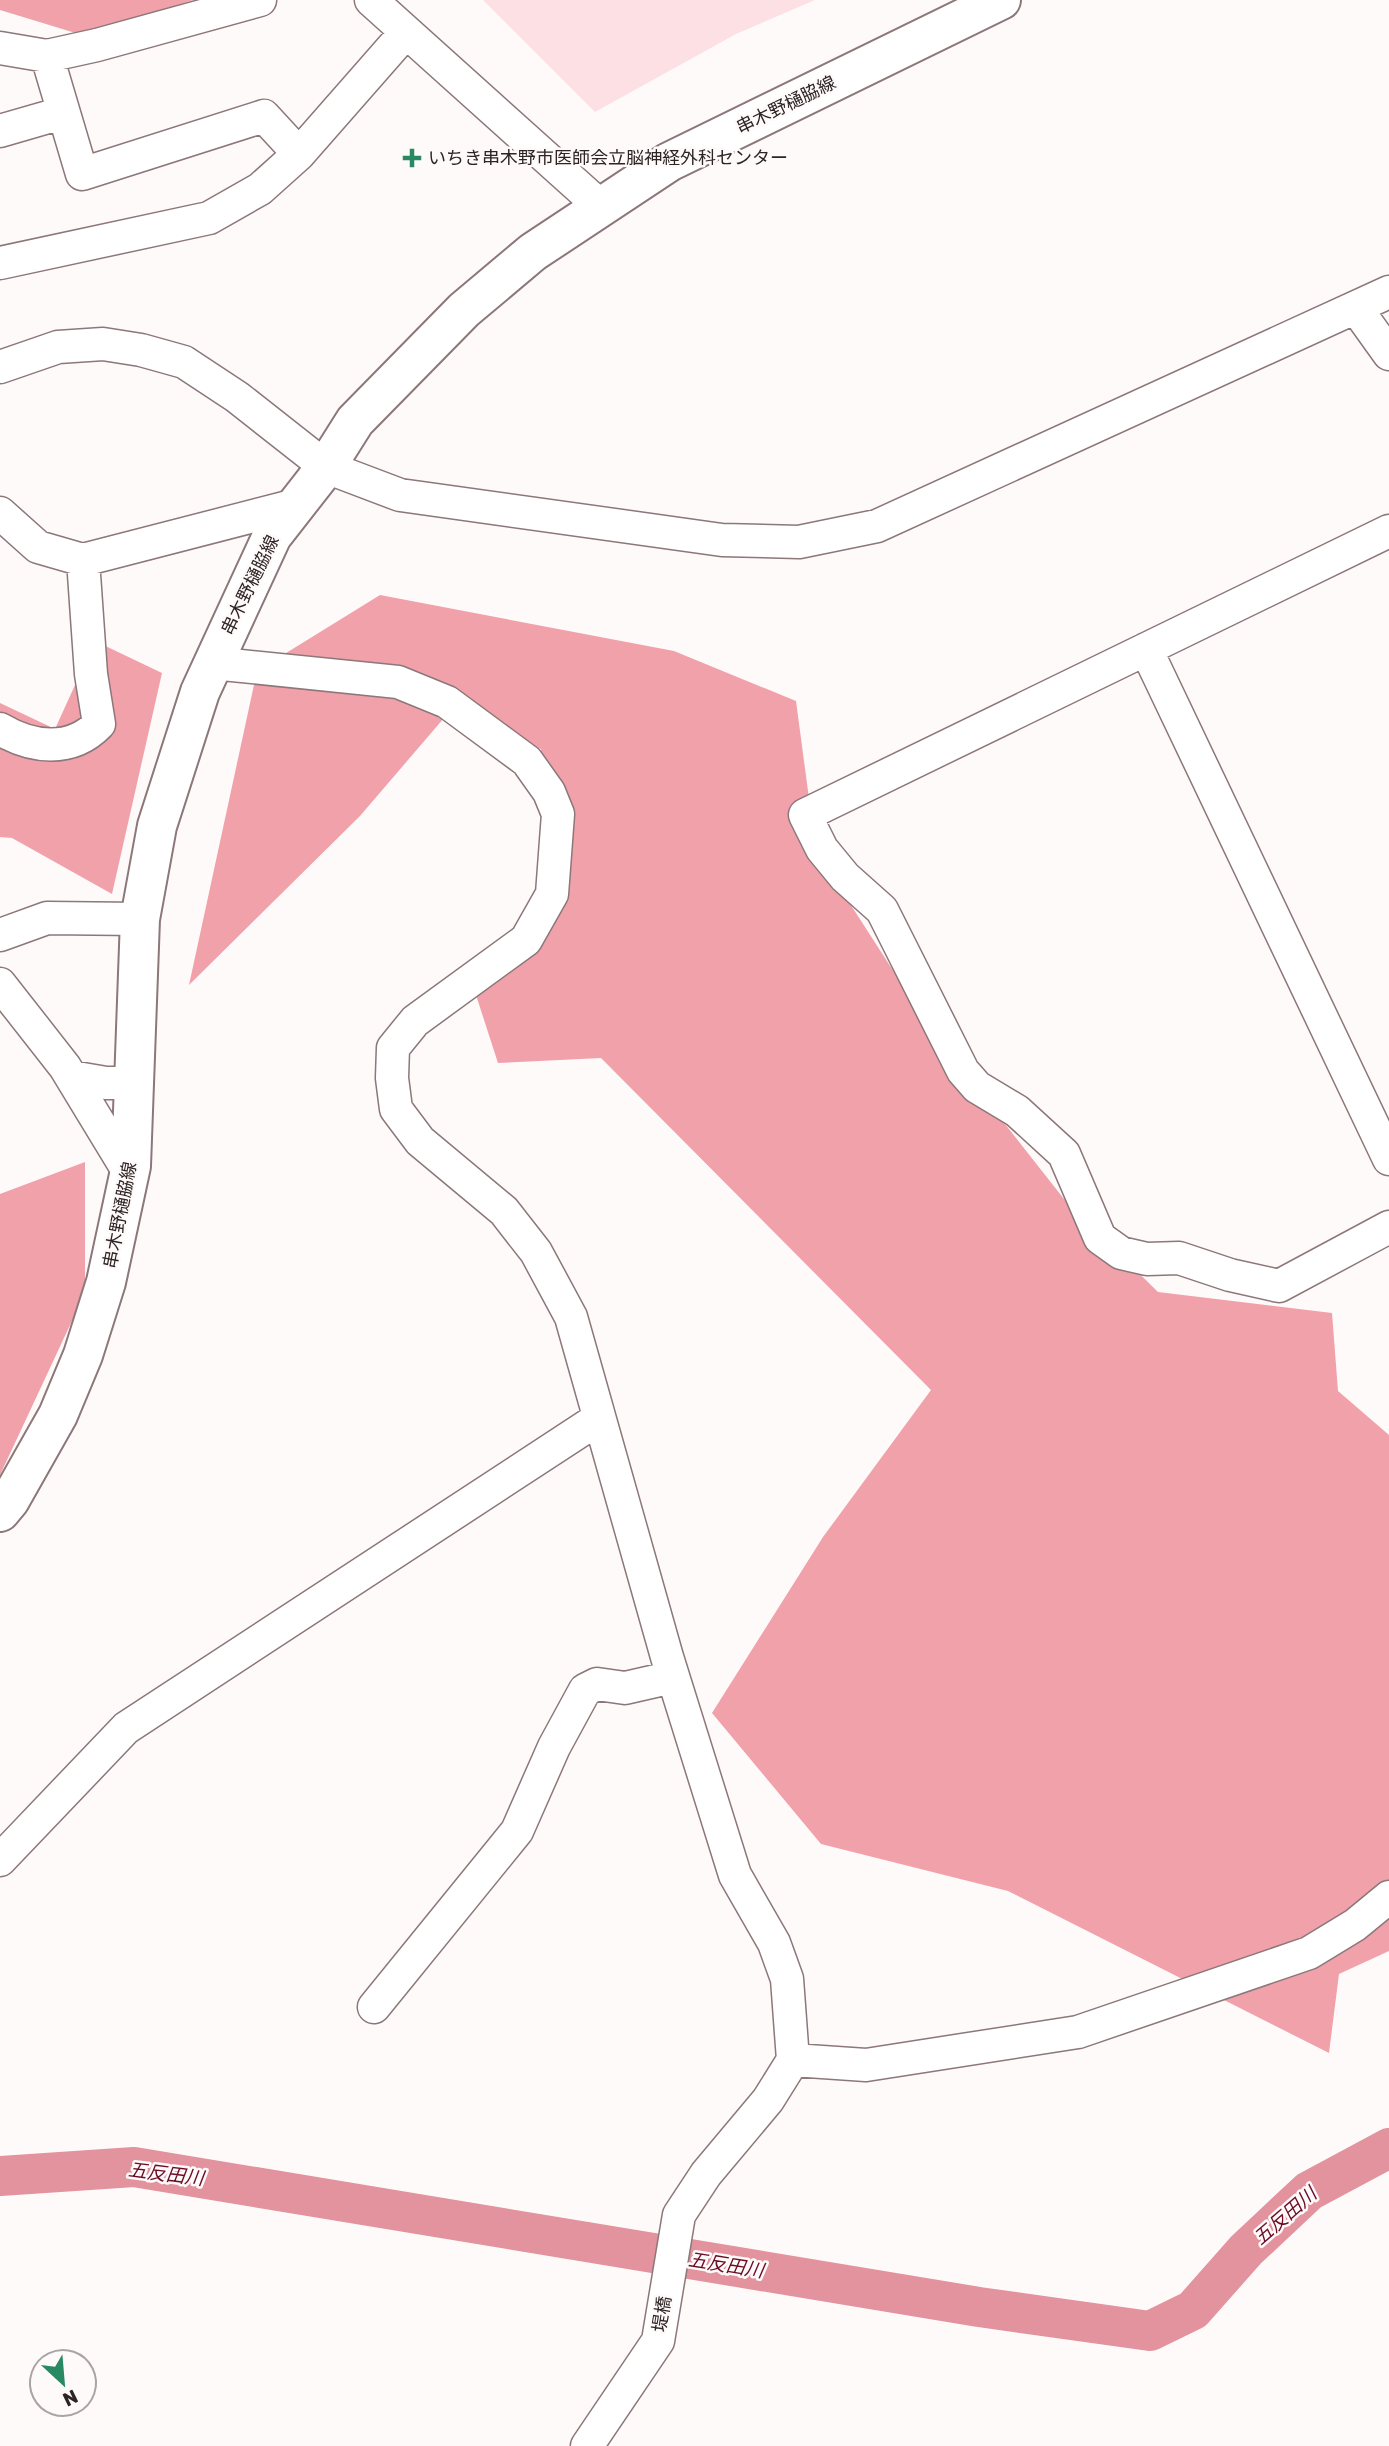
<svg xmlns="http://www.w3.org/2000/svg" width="1389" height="2446" font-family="Rubik,'Noto Sans JP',sans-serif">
	<rect width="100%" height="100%" fill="#fffafa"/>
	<path fill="#fce0e3" d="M 483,0 L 815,0 L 736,34 L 595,112 Z"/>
	<path fill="#f1a1aa" d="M 0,0 L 193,0 L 82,35 L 0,10 Z
		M 380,595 L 674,651 L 796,701 L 816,851 L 934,1034 L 1064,1199 L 1158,1292 L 1332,1313 L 1338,1391 L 1389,1435 L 1389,1951 L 1339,1974 L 1329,2053 L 1008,1891 L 821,1844 L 712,1713 L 823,1537 L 931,1390 L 601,1058 L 498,1063 L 475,992 L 552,881 L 541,749 L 444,718 L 360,816 L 189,985 L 257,671 Z
		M 95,641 L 162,673 L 112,894 L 12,838 L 0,837 L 0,703 L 55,729 Z
		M 85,1162 L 85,1293 L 0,1475 L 0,1194 Z"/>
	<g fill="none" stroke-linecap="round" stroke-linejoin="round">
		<path stroke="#e2939d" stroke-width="40" d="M 0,2176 L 134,2167 L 979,2307 L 1150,2331 L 1193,2310 L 1246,2250 L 1309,2191 L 1389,2148"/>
		<defs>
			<path id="minor" d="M 371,0 L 599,205
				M 0,48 L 47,56 L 97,45 L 260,0
				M 47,56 L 82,174 L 264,116 L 299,154
				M 0,131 L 62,113
				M 0,263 L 209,218 L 260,189 L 299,154 L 406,32
				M 1356,308 L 1389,354
				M 0,367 L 58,347 L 103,344 L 141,350 L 184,362 L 237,397 L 326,467 L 400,495 L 722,540 L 799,542 L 877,526 L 1389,292
				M 0,513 L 38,547 L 83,560 L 296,505
				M 1389,531 L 805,815 L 822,849 L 845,877 L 882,910 L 963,1071 L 977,1087 L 1017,1111 L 1064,1154 L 1100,1238 L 1121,1253 L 1147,1259 L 1179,1258 L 1230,1275 L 1279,1286 L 1389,1227
				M 1146,649 L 1389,1159
				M 212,663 L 398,682 L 447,702 L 527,761 L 549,792 L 558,814 L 552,894 L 526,940 L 415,1021 L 393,1048 L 392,1078 L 396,1109 L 420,1141 L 504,1211 L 536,1252 L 571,1317 L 667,1657 L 735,1875 L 774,1943 L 787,1979 L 793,2060 L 768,2100 L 706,2174 L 679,2215 L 658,2341 L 587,2446
				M 0,729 C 32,748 71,753 99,724 L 91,674 L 83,560
				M 0,935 L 47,918 L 140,919
				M 0,984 L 65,1067 L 130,1174
				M 71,1077 L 106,1083 L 133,1083
				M 0,1860 L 126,1728 L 598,1419
				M 374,2007 L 517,1831 L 554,1747 L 585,1690 L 597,1684 L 625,1688 L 673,1677
				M 793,2060 L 866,2065 L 1078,2032 L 1309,1953 L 1355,1925 L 1389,1897"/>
			<path id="major" d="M 0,1512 L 10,1500 L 58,1415 L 83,1355 L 106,1282 L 131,1166 L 140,919 L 157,826 L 200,692 L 272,536 L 326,467 L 355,421 L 464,310 L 533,252 L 669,162 L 1001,0"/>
		</defs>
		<use href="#minor" stroke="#8c7779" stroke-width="35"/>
		<use href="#major" stroke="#8c7779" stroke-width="42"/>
		<use href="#minor" stroke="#fff" stroke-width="32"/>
		<use href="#major" stroke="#fff" stroke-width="38"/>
	</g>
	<path fill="#288962" stroke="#fffafa" stroke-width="2.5" d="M408.5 147.5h7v7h7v7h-7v7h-7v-7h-7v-7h7z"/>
	<g text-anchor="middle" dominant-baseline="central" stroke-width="5" stroke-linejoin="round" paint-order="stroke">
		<g font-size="18" fill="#2d2425" stroke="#fffafa">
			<text transform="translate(786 105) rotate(-26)">串木野樋脇線</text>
			<text transform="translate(250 585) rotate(-64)">串木野樋脇線</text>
			<text transform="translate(120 1215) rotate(-79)">串木野樋脇線</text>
			<text transform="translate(662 2314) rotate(-81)">堤橋</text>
		</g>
		<g font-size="18" fill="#2d2425" stroke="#fffafa" text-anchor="start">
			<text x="428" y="158">いちき串木野市医師会立脳神経外科センター</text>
		</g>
		<g font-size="19" font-style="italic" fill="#6b0d27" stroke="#fffafa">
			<text transform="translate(166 2174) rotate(7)">五反田川</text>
			<text transform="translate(1285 2216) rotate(-41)">五反田川</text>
			<text transform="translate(726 2265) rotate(9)">五反田川</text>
		</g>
	</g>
	<g transform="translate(63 2383) rotate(154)"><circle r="33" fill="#fffafa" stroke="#aba4a5" stroke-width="2"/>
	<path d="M0-5L12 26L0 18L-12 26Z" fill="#288962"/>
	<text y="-10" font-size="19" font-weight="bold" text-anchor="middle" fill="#2d2425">N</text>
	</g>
</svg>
